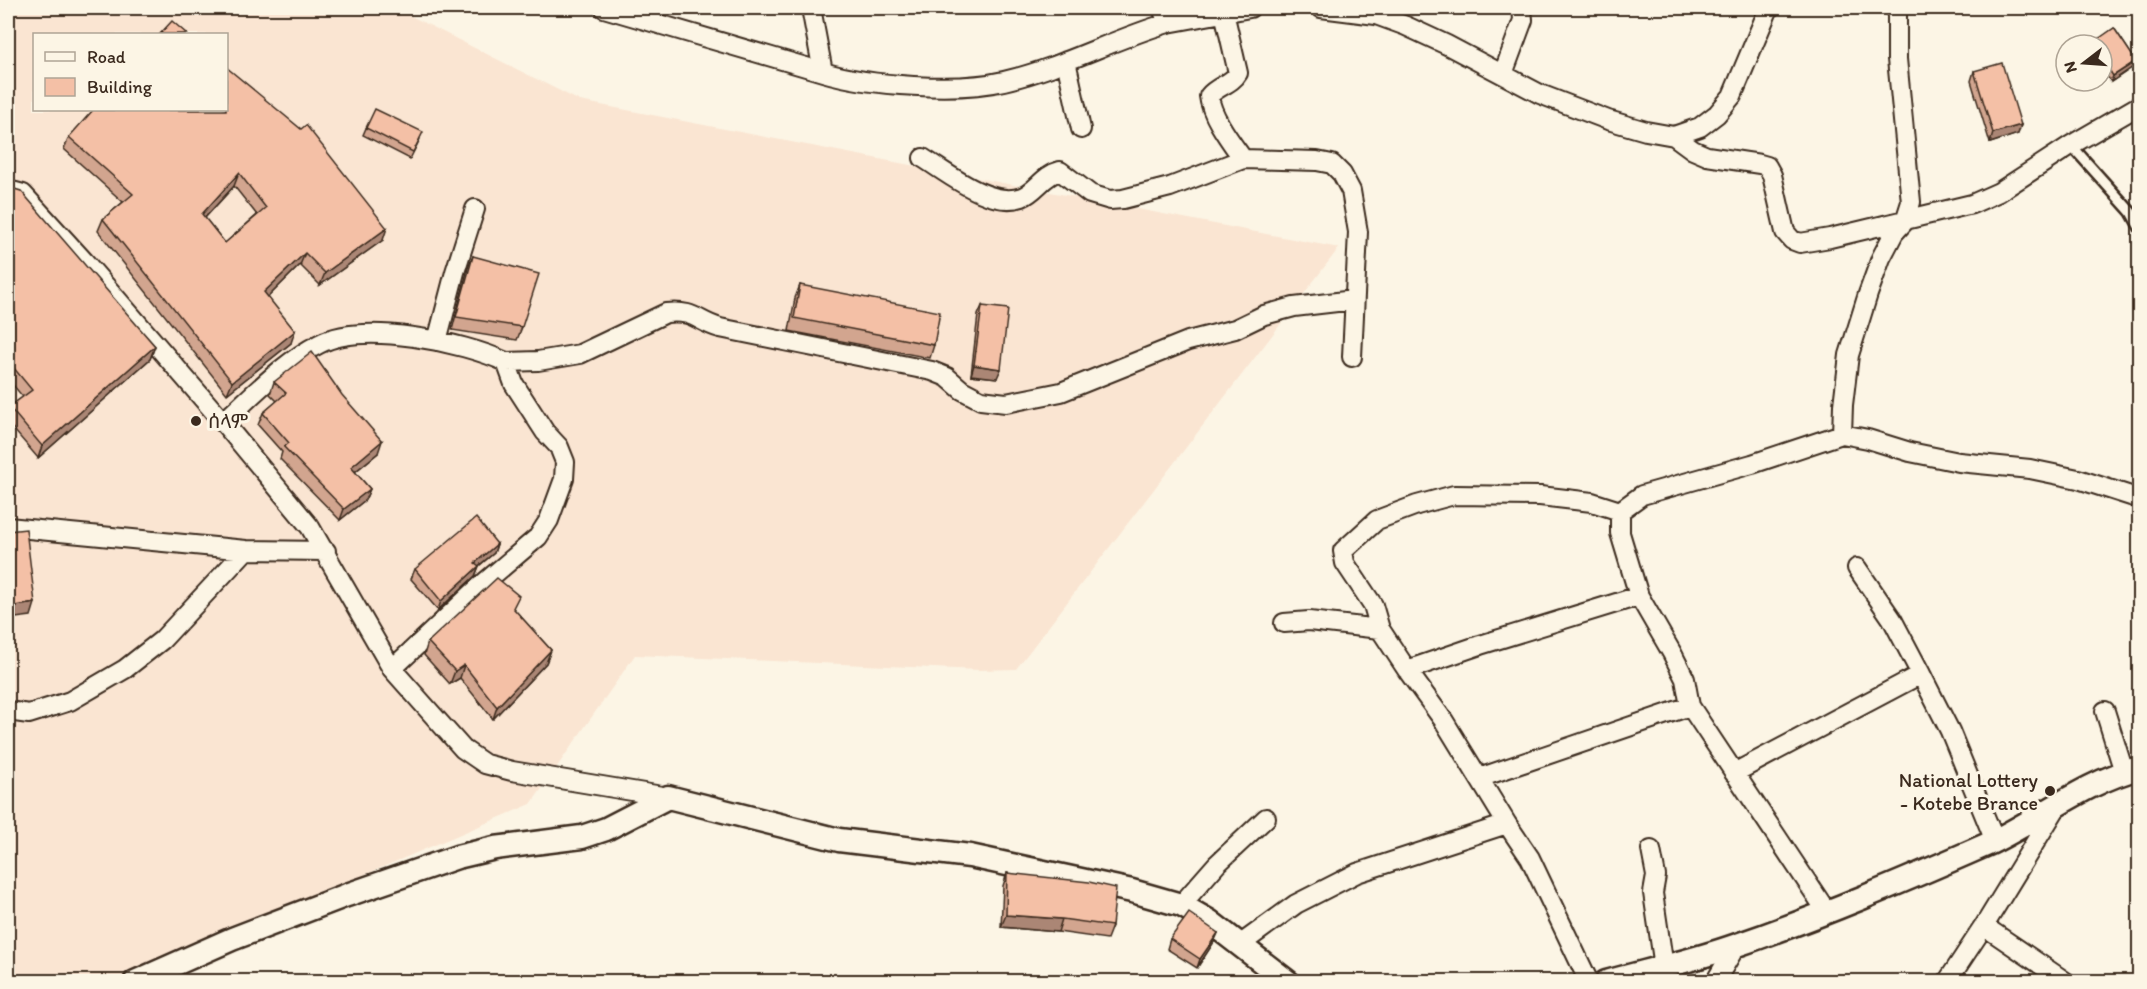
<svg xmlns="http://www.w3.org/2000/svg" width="2147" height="989" font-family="Itim,'Noto Sans Ethiopic',sans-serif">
	<rect width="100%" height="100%" fill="#fcf5e5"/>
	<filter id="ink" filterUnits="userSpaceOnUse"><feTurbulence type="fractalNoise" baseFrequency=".0167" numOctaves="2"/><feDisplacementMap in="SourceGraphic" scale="12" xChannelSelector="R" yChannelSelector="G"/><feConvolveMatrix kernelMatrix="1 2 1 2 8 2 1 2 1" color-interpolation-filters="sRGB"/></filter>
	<g filter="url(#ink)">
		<path fill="#fae5d2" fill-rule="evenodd" d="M 8,8 L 395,8 L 580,101 L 1339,248 L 1016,669 L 979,670 L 635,655 L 531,804 L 115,981 L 8,981 ZM 34,34 L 226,34 L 226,110 L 34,110 Z"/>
		<path fill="#c4d489" stroke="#807f54" stroke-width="1.5" d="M 949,977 L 973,979 L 976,981 L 929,981 Z"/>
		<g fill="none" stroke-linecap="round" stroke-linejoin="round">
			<defs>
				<path id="service" d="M 2071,145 L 2131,212 L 2140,228"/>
				<path id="minor" d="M 604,8 L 823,72
					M 811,8 L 823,72 C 870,86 957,92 1004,81 C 1061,68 1113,39 1168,23 L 1162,8
					M 1223,8 L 1238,73 C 1232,84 1217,86 1209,96 C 1211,116 1231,142 1243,159
					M 1321,8 L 1376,15 L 1406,26 L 1447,45 L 1540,94 L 1608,120 L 1646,131 L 1674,136 L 1700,127 L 1717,114 L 1732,96 L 1769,8
					M 1168,23 L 1250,8
					M 1066,61 L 1081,129
					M 1503,74 L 1523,20 L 1522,8
					M 1674,136 L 1693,150 L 1707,156 L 1760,164 L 1767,166 L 1772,175 L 1785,232 L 1792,240 L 1800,243 L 1830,238 L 1972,204 L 1999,192 L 2071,145 L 2140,105
					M 923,158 C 949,174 990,208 1022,197 C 1037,191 1043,175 1060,171 L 1090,194 L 1110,200 L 1123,199 L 1170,187 L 1243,159 L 1317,161 L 1332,164 L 1342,174 L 1351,191 L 1358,232 L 1352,357
					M 8,190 L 23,194 L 84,261 L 223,422 L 310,527 L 392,669 L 463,749 L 485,764 L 512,771 L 668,797
					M 437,341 L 455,272 L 475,209
					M 506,362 L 538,361 L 580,354 L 666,313 C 695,310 696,321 720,328 L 932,371 L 947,377 L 962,390 L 981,400 L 1006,403 L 1061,392 L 1188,341 L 1235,329 L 1264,315 L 1294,307 L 1354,300
					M 223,422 C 252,396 285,361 319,344 C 363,321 463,342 506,362 L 514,384 L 545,432 L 559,447 L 565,462 L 564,479 L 549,520 L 538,537 L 478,588 L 392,669
					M 1842,434 L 1843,405 L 1849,355 L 1868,294 L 1881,258 L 1894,233 L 1905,221 L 1911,202 L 1897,59 L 1897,8
					M 8,527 L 246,550 L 326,551
					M 1857,568 L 1892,619 L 1921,674
					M 1639,596 L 1620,533 L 1620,511 L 1642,495 L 1752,464 L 1842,434 L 1868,439 L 1910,452 L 1959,462 L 2030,469 L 2078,479 L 2140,499
					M 1284,623 L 1309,621 L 1380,629
					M 1407,670 L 1480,645 L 1639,596 L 1672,653 L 1685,679 L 1690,706 L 1827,912
					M 8,711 L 29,714 L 70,701 L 125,669 L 162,640 L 246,550
					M 2105,711 L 2124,772
					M 1734,773 L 1921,674 L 1950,731 L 1995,841
					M 1479,778 L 1690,706
					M 1507,824 L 1444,721 L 1407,670 L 1380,629 L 1373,605 L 1345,563 L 1343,551 L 1377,520 L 1417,505 L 1454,495 L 1540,496 L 1592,502 L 1620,511
					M 1651,850 L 1656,876 L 1653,893 L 1664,967
					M 1181,905 L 1217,864 L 1266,818
					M 1984,926 L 2058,805
					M 1241,944 L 1296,904 L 1357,873 L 1507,824 L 1530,858 L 1589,982
					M 1715,982 L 1736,946
					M 1947,982 L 1984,926 L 2066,982"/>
				<path id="tertiary" d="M 135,982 L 232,939 L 347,895 L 457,857 L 495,848 L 582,837 L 606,829 L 668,797 L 839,840 L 970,856 L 1132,891 L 1181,905 L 1209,921 L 1288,982
					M 1606,982 C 1650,970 1695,960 1737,945 C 1822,916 1904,881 1986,845 C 2038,821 2083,782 2140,768"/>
			</defs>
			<use href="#service" stroke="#3b2a1e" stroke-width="14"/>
			<use href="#minor" stroke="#3b2a1e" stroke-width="22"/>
			<use href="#tertiary" stroke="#3b2a1e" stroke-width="27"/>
			<use href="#service" stroke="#fcf5e5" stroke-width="9"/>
			<use href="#minor" stroke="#fcf5e5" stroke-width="18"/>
			<use href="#tertiary" stroke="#fcf5e5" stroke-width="22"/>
		</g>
		<path fill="#d2a58f" stroke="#3b2a1e" stroke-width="1.5" fill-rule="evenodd" d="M 2114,28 L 2136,61 L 2133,67 L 2111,82 L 2102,69 L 2102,45 L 2091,45 Z
			M 1974,71 L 2021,125 L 2018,134 L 1990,143 L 1971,81 Z
			M 226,110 L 383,240 L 320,285 L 300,265 L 268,297 L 291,343 L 227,394 L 98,231 L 103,219 L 123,202 L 64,149 L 69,137 ZM 234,186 L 257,215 L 225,243 L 205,218 Z
			M 366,128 L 420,139 L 410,159 L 363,135 Z
			M 8,187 L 155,346 L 150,359 L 38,458 L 8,423 L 8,412 L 9,407 L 23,397 L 8,379 Z
			M 473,256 L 522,327 L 517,340 L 452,330 L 468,268 Z
			M 800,285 L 934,345 L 930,358 L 789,331 L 795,298 Z
			M 982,306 L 997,378 L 971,375 L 978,315 Z
			M 274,382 L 378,453 L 355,472 L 370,489 L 365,500 L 340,520 L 280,459 L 282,452 L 258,425 L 263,413 L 277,401 L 270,394 Z
			M 497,544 L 494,553 L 479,566 L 475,576 L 438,610 L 411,579 L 415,569 Z
			M 514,609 L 551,650 L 546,663 L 493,719 L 460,678 L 450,684 L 424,655 L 428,642 Z
			M 1007,873 L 1112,926 L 1107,939 L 1058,932 L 1001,927 L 1003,886 Z
			M 1218,933 L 1214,942 L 1197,968 L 1167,949 L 1170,939 Z"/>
		<path fill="#ab8674" stroke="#3b2a1e" stroke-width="1.5" d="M 2136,61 L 2133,67 L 2111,82 L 2113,76 Z
			M 2021,125 L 2018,134 L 1990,143 L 1993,133 Z
			M 239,173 L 234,186 L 197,226 L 202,214 Z
			M 387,228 L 383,240 L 320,285 L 325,273 Z
			M 305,253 L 300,265 L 260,305 L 264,292 Z
			M 295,331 L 291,343 L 227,394 L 232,382 Z
			M 155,346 L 150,359 L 38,458 L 42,446 Z
			M 974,365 L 1001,369 L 997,378 L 971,375 Z
			M 382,441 L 378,453 L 347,478 L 351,467 Z
			M 370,489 L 365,500 L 340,520 L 344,509 Z
			M 497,544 L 494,553 L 471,572 L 475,563 Z
			M 479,566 L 475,576 L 438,610 L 441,601 Z
			M 35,603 L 31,616 L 8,619 L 8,607 Z
			M 551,650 L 546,663 L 493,719 L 497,707 Z
			M 464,665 L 460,678 L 450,684 L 455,671 Z
			M 1006,915 L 1062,919 L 1058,932 L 1001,927 Z
			M 1218,933 L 1214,942 L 1197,968 L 1200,959 Z"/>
		<path fill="#f4c0a6" stroke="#3b2a1e" stroke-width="1.5" fill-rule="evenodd" d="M 172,21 L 187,34 L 160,34 Z
			M 2114,28 L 2136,61 L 2113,76 L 2102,59 L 2102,45 L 2092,45 L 2091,44 Z
			M 2002,63 L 2021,125 L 1993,133 L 1974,71 Z
			M 226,67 L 301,129 L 306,125 L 387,228 L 325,273 L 305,253 L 264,292 L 295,331 L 232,382 L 103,219 L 133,194 L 69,137 L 93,110 L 226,110 ZM 239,173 L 266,208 L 225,243 L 202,214 Z
			M 375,109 L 423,132 L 413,152 L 366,128 Z
			M 8,187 L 21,191 L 155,346 L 42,446 L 9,407 L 32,390 L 8,361 Z
			M 473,256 L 539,274 L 522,327 L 456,317 Z
			M 800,285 L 940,312 L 934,345 L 794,318 Z
			M 982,306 L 1008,309 L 1001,369 L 974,365 Z
			M 312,352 L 342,395 L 382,441 L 351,467 L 370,489 L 344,509 L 284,447 L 289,443 L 263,413 L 286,393 L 274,382 Z
			M 476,518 L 497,544 L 475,563 L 479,566 L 441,601 L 415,569 Z
			M 26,529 L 35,603 L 8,607 L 8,531 Z
			M 497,578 L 519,596 L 513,608 L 551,650 L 497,707 L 464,665 L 455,671 L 428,642 Z
			M 1007,873 L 1089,882 L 1116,888 L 1112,926 L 1062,919 L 1006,915 Z
			M 1189,913 L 1218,933 L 1200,959 L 1170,939 Z"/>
	</g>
	<g fill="#3b2a1e" stroke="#fcf5e5" stroke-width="2">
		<circle cx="196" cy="421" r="6"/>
		<circle cx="2050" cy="791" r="6"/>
	</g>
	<g text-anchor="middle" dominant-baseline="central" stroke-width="6" stroke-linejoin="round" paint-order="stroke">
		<g font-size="20" fill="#3b2a1e" stroke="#fcf5e5" text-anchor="start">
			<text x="208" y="421">ሰላም</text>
			<text x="2038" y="780" text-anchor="end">National Lottery<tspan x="2038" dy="23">- Kotebe Brance</tspan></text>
		</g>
	</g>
	<rect width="2147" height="989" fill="none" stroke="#fcf5e5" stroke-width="30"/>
	<rect x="15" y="15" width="2117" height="959" fill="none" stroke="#3b2a1e" stroke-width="2" filter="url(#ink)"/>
	<rect x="33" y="33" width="195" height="78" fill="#fcf5e5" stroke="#afa495" stroke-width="1.5"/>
	<rect x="45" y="52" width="30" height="9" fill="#fcf5e5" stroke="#afa495" stroke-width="1.5"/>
	<text x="87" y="63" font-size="18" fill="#3b2a1e">Road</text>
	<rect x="45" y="78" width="30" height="18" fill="#f4c0a6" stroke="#afa495" stroke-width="1.5"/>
	<text x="87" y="93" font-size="18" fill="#3b2a1e">Building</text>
	<g transform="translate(2084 63) rotate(253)"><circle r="28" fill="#fcf5e5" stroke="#afa495" stroke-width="1.5"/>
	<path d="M0-4.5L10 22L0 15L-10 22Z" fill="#3b2a1e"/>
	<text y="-9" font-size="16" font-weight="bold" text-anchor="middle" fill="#3b2a1e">N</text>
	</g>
</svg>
